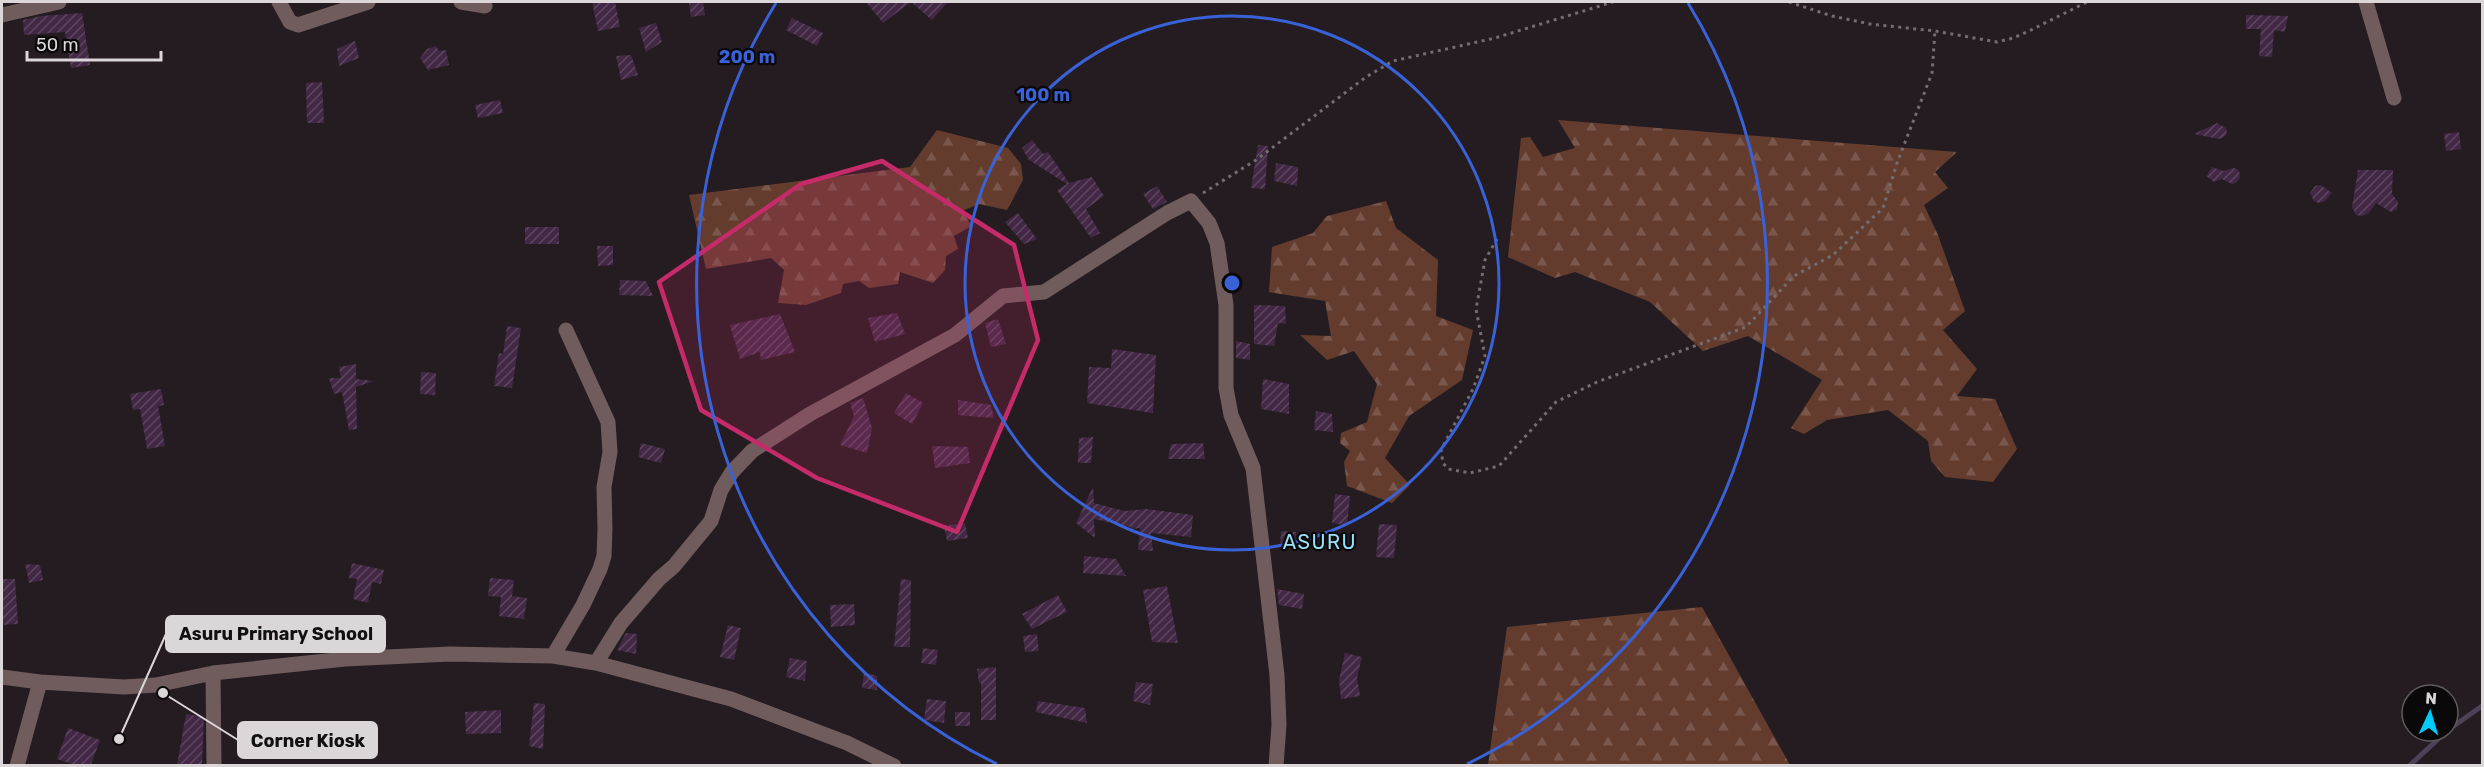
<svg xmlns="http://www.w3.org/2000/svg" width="2484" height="767" font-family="Rubik,sans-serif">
	<defs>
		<pattern id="forest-firs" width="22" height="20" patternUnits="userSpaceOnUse" patternTransform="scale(1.5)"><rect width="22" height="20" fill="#643c2e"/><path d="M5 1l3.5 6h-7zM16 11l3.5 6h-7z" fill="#7a574c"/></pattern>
		<pattern id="building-hatch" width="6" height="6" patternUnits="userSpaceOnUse" patternTransform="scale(1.5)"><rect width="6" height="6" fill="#422845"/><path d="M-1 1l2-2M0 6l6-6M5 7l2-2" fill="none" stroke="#5d465f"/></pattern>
	</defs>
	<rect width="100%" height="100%" fill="#241c20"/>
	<path fill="url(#forest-firs)" d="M 1558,120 L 1957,152 L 1935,172 L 1948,188 L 1924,205 L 1938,235 L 1965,311 L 1943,330 L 1977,369 L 1957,396 L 1995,399 L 2017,449 L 1993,482 L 1945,477 L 1931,461 L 1928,441 L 1888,410 L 1827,420 L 1804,434 L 1791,428 L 1822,380 L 1748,336 L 1703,351 L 1650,302 L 1575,272 L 1555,278 L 1508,257 L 1521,138 L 1530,137 L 1543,157 L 1575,148 Z
		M 937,130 L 1008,148 L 1021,164 L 1023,180 L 1007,210 L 979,204 L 962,211 L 972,226 L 954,236 L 958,249 L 946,256 L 945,270 L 933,283 L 900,272 L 898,284 L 869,288 L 859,281 L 843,284 L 841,293 L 806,305 L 778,303 L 784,270 L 771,258 L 706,269 L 689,195 L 910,167 Z
		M 1386,201 L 1396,228 L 1438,260 L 1436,316 L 1473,330 L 1462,380 L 1409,416 L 1385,458 L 1410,485 L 1392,503 L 1347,486 L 1344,462 L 1350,451 L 1340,443 L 1341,433 L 1367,422 L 1377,384 L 1354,351 L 1327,360 L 1300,335 L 1331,336 L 1325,301 L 1269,292 L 1272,247 L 1313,233 L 1327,216 Z
		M 1702,607 L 1790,765 L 1488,765 L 1507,627 Z"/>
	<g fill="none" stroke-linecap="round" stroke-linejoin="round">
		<path stroke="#4c4257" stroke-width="5" d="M 2448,730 L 2482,706
			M 2409,766 L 2447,731"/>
	</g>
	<path fill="url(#building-hatch)" d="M 592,2 L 615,2 L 620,27 L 598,31 Z
		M 703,2 L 705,15 L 691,17 L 689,3 Z
		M 866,2 L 948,2 L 932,20 L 911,2 L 883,23 Z
		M 82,13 L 90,65 L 71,68 L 65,32 L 24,35 L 23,20 L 41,16 Z
		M 2246,15 L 2288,16 L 2285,32 L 2274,30 L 2272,57 L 2259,56 L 2261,29 L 2246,29 Z
		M 792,18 L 823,33 L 817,46 L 786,30 Z
		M 656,23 L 662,42 L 646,52 L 639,28 Z
		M 355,41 L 359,58 L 339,66 L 337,49 Z
		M 436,46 L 439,51 L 446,50 L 449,65 L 428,70 L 420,58 L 427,49 Z
		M 631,55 L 638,75 L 621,80 L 616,56 Z
		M 322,82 L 324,123 L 307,123 L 306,83 Z
		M 500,100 L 503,113 L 478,118 L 475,105 Z
		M 2217,123 L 2226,128 L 2227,133 L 2224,137 L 2219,139 L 2194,134 Z
		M 2459,132 L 2461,149 L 2446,151 L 2444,134 Z
		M 1032,140 L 1043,154 L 1048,152 L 1069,183 L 1092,177 L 1104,196 L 1086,209 L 1100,233 L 1091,238 L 1057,190 L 1067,184 L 1029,160 L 1022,148 Z
		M 1258,145 L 1268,146 L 1265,189 L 1251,188 Z
		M 1276,163 L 1298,167 L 1297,186 L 1274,181 Z
		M 2212,167 L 2223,171 L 2234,168 L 2239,170 L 2240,178 L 2237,182 L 2232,184 L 2222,179 L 2214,182 L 2206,176 Z
		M 2358,170 L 2393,170 L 2392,194 L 2398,202 L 2397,209 L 2391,212 L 2376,203 L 2368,214 L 2362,216 L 2356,215 L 2352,207 Z
		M 2321,185 L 2332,193 L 2325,201 L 2319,203 L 2314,201 L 2310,193 L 2315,186 Z
		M 1157,186 L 1167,202 L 1153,209 L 1143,194 Z
		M 1018,213 L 1037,239 L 1024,244 L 1005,222 Z
		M 525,227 L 559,227 L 559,244 L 525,244 Z
		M 597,246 L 613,246 L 613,265 L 598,266 Z
		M 620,280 L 646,281 L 653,296 L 619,295 Z
		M 1254,305 L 1285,306 L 1286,324 L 1278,323 L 1274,346 L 1254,344 Z
		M 897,313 L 905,334 L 875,342 L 868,318 Z
		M 780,314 L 795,352 L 761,360 L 760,352 L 740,359 L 730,325 Z
		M 998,319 L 1006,344 L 991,347 L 985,323 Z
		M 507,326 L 521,328 L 512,388 L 494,386 L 499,353 L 503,354 Z
		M 1236,341 L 1250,344 L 1250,360 L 1236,358 Z
		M 1112,349 L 1156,355 L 1153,413 L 1087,403 L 1089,367 L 1111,368 Z
		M 356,364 L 356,379 L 374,381 L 356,387 L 357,429 L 349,430 L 342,392 L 334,394 L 329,378 L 341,378 L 339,367 Z
		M 421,372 L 436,373 L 435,395 L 420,394 Z
		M 1263,379 L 1289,384 L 1289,414 L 1261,409 Z
		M 161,389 L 164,405 L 158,406 L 165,446 L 147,449 L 140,409 L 133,410 L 130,394 Z
		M 906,393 L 923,403 L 912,424 L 894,413 Z
		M 863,398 L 872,428 L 867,453 L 840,445 L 854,416 L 850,403 Z
		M 958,400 L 991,405 L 994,418 L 958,415 Z
		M 1316,411 L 1332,414 L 1333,432 L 1314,430 Z
		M 1093,437 L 1091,463 L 1078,463 L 1079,438 Z
		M 641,443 L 665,449 L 661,463 L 638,457 Z
		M 1203,443 L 1205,459 L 1168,459 L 1171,444 Z
		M 932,446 L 968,447 L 970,463 L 935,468 Z
		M 1093,487 L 1094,503 L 1124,511 L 1147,509 L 1193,515 L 1191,537 L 1151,533 L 1153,551 L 1138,550 L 1140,528 L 1131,529 L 1131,527 L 1094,519 L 1095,538 L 1076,523 Z
		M 1335,494 L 1350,496 L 1347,525 L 1332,523 Z
		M 965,523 L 968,538 L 947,541 L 944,526 Z
		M 1379,524 L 1397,525 L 1394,558 L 1376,557 Z
		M 1281,531 L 1296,532 L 1295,546 L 1280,545 Z
		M 1084,556 L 1116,559 L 1126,576 L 1083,573 Z
		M 352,563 L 384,570 L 381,584 L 372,582 L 368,603 L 353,599 L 357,579 L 349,578 Z
		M 25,564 L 40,565 L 43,580 L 29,583 Z
		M 490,578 L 514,580 L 512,596 L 527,598 L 524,619 L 499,616 L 501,597 L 488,596 Z
		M 2,579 L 15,579 L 18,624 L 2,625 Z
		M 901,579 L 911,580 L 910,647 L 894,647 Z
		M 1167,586 L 1178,643 L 1152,642 L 1143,590 Z
		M 1277,589 L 1304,594 L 1302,609 L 1279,605 Z
		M 1058,595 L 1067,612 L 1032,629 L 1022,614 Z
		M 854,604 L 855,625 L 831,627 L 830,605 Z
		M 728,625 L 741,628 L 734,660 L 720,657 Z
		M 626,633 L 637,634 L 636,654 L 617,650 Z
		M 1037,634 L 1039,651 L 1025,652 L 1023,636 Z
		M 923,648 L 938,650 L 936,665 L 921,663 Z
		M 1345,653 L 1362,657 L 1357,677 L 1360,696 L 1341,699 L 1339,680 Z
		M 790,658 L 807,661 L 805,681 L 786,677 Z
		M 996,667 L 996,720 L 981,720 L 981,683 L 979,683 L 977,669 Z
		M 864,672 L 877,676 L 877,690 L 862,688 Z
		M 1136,682 L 1153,684 L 1150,705 L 1133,701 Z
		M 927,699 L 946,701 L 944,723 L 924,720 Z
		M 1038,701 L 1085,708 L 1087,723 L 1036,712 Z
		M 534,703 L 545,704 L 543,749 L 529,746 Z
		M 501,710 L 501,733 L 466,734 L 465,712 Z
		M 955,712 L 970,712 L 970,726 L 955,726 Z
		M 186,714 L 204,717 L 202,765 L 177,765 Z
		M 68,728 L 100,740 L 91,765 L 75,765 L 57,759 Z"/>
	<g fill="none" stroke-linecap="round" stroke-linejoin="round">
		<path stroke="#746d70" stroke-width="3" stroke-dasharray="3 4.5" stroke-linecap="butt" d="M 1789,2 L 1832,16 L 1870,24 L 1935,31 L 1997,42 L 2013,38 L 2029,31 L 2087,2
			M 1203,193 L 1256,160 L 1366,77 L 1393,61 L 1495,38 L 1613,2
			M 1497,239 L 1485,260 L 1476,309 L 1485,356 L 1473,389 L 1441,450 L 1443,463 L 1448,469 L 1470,473 L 1499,466 L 1556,402 L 1597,382 L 1746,327 L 1794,276 L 1833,255 L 1883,208 L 1897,163 L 1932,73 L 1935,31"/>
		<path stroke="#715c5d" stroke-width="15" d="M 279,2 L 290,22 L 298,25 L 368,2
			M 461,2 L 485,6
			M 2366,2 L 2394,98
			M 2,15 L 59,2
			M 553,656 L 583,605 L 600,569 L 604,556 L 605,529 L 604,487 L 610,452 L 608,422 L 566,330
			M 596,663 L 621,623 L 659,579 L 674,566 L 711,521 L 721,490 L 732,472 L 752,451 L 810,414 L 955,335 L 1003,296 L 1044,292 L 1167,213 L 1191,201 L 1209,223 L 1217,243 L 1226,305 L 1226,388 L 1231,415 L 1253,468 L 1277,675 L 1279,725 L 1276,766
			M 213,673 L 214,766
			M 2,677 L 40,682 L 124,687 L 156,685 L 213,673 L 345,659 L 450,654 L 553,656 L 596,663 L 731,699 L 847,743 L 894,766
			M 17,766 L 40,682"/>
	</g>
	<path fill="#c42b68" fill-opacity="0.2" stroke="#c42b68" stroke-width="4.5" stroke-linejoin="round" d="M 882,161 L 1014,245 L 1038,340 L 957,532 L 817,478 L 701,410 L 659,282 L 801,184 Z"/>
	<g fill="none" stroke="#3a62d8" stroke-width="3">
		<circle cx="1232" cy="283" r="267"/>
		<path d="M997 764A535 535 0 0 1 776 3M1688 3A535 535 0 0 1 1467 764"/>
	</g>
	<g text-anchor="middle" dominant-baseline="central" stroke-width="4.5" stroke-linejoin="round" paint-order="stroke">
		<g font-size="20" letter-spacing="1.5" fill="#97e0f9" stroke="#0b0809">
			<text x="1320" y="542">ASURU</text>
		</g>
	</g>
	<circle cx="1232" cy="283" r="9" fill="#3a62d8" stroke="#0b0809" stroke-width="3"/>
	<g font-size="18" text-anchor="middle" font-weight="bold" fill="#3a62d8" stroke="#0b0809" stroke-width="4.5" stroke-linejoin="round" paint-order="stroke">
		<text x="747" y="63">200 m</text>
		<text x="1043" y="101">100 m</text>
	</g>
	<path fill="none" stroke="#dbd6d8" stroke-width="2" d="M119 739L166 634M163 693L238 740"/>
	<g fill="#dbd6d8" stroke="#0b0809" stroke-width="2">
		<circle cx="119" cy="739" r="6"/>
		<circle cx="163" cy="693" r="6"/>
	</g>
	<g fill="#dbd6d8" stroke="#dbd6d8" stroke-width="2">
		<rect x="166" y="616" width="219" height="36" rx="6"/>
		<rect x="238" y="722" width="139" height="36" rx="6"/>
	</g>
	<g font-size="18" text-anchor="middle" font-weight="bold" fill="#111">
		<text x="276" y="640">Asuru Primary School</text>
		<text x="308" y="747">Corner Kiosk</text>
	</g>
	<rect width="2484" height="767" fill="none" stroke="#dbd6d8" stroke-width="6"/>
	<g transform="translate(2430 713) rotate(4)"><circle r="28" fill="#0b0809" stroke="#5e5a5c" stroke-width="1.5"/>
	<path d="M0-4.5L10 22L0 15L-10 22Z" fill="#00cbf8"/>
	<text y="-9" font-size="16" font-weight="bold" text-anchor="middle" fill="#dbd6d8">N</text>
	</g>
	<path d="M27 51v9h134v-9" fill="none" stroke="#dbd6d8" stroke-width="3"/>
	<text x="36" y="51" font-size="18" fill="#dbd6d8" stroke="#0b0809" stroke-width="4.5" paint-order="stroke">50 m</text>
</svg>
